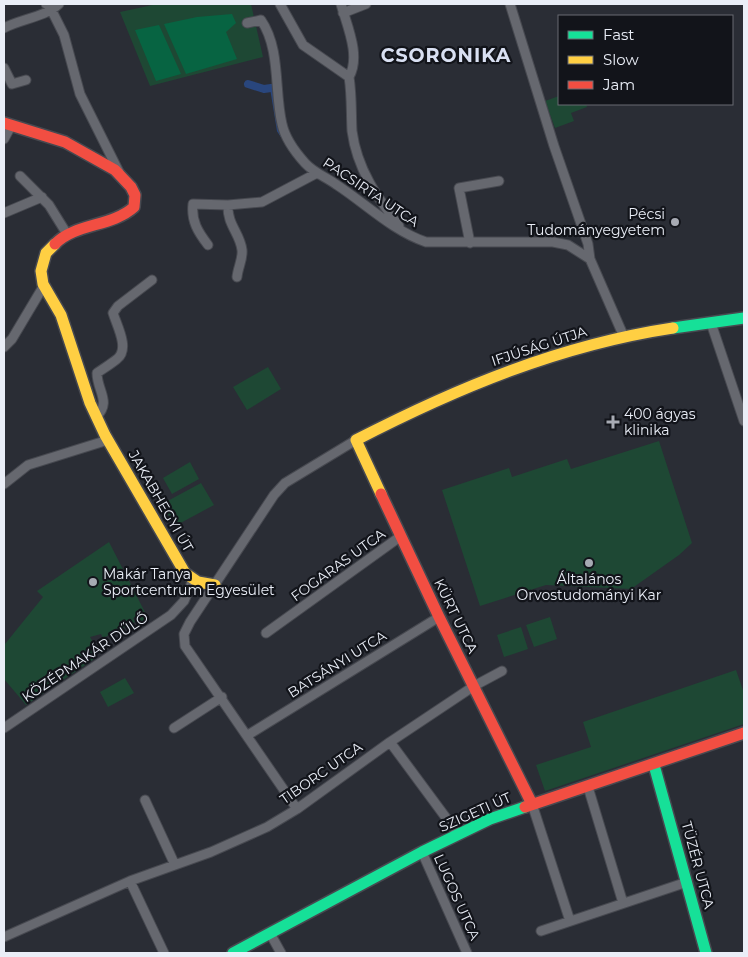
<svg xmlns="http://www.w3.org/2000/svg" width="748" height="957" font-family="Montserrat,sans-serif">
	<rect width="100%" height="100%" fill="#2a2d35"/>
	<path fill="#1e4834" d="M 157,4 L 251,4 L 263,57 L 150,86 L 120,12 Z
		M 559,96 L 559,104 L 586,104 L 587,107 L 571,113 L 574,121 L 555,128 L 545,101 Z
		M 268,367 L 281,389 L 247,410 L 233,387 Z
		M 659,441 L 692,543 L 679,555 L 631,589 L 546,585 L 480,606 L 442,490 L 509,468 L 512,477 L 567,459 L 571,469 Z
		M 190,462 L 199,479 L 172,494 L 163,478 Z
		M 201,483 L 214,505 L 175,526 L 162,504 Z
		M 109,542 L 149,620 L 142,624 L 138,616 L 133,618 L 135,622 L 103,638 L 101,634 L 90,637 L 99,652 L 94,655 L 94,659 L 26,705 L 4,679 L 5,644 L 43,597 L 37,591 Z
		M 550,617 L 557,639 L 534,647 L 526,625 Z
		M 521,627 L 528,649 L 504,657 L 497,635 Z
		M 736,670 L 744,693 L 744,724 L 545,791 L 536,765 L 591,747 L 583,722 Z
		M 125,678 L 134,693 L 108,707 L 100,692 Z"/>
	<path fill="#076442" d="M 232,14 L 236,23 L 226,32 L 237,59 L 186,74 L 164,24 L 197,17 Z
		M 159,25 L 181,74 L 156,81 L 135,30 Z"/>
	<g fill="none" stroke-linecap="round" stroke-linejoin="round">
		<path stroke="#29467d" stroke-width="2" d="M 271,88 L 278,131 L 282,137"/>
		<path stroke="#29467d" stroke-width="8" d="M 248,84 L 264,89 L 271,88"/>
		<defs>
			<path id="street" d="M 46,4 L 50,7 L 64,35 L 80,94 L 119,172
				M 280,4 L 303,45 L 349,77 C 352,96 351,113 352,131 C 357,169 377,197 399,226
				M 341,4 C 347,26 361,56 349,77
				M 510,4 L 554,146 L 588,244 L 590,259
				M 343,13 L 366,4
				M 247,23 L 261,20 C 281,49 274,91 282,124 C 285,138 296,153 305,163 C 314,173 326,177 337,185 C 366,204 393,231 426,242 L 553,242 L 568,245 L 590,259 L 624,337
				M 4,28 C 21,19 45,17 59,4
				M 4,68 L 12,84 L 26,80
				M 4,139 L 11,126
				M 20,176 L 49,205 L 67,234
				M 228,205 C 227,225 240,233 242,250 C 243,259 238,267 237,277
				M 4,213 L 42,197
				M 470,243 L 459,188 L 499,181
				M 208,245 C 198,232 191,221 193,204 L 228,205 L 262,202 L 317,173
				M 711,323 L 744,421
				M 4,347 L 12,339 L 43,287
				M 96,417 C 112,402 97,391 97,373 C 104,368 111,364 117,359 C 130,349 117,326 113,313 L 118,306 L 152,280
				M 4,484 L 28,465 L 108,440
				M 266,633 L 401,536
				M 4,728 L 171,615 L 184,601 L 193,580
				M 174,728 L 222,697
				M 248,735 L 439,617
				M 390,742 L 458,834
				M 588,787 L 623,903
				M 145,800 L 175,865
				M 532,804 L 570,921
				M 297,809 L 185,646 L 184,634 L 190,622 L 274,495 L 285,483 L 356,440
				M 422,852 L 467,953
				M 130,881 L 164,953
				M 541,931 L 687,882
				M 271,935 L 281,953
				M 4,937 L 130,881 L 211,852 L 267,827 L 297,809 L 390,742 L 474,686 L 502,671"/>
			<path id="fast" d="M 673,328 L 744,318
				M 654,765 L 706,953
				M 233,953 L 422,852 L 490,819 L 525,807"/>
			<path id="slow" d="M 55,244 L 46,253 L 41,271 L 43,284 L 61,315 L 90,403 L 105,435 L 185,573 L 198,582 L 215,585
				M 381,494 L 356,440 C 457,388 560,345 673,328"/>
			<path id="jam" d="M 4,123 L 65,142 L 115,170 L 131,187 L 135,195 L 134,207 C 112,227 75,223 55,244
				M 381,494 L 439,617 L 532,804
				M 525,807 L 744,733"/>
		</defs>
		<use href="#street" stroke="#474950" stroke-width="11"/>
		<use href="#fast" stroke="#474950" stroke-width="14"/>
		<use href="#slow" stroke="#474950" stroke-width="14"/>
		<use href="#jam" stroke="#474950" stroke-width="14"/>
		<use href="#street" stroke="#66686f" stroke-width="9"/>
		<use href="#fast" stroke="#16e098" stroke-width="11"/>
		<use href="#slow" stroke="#ffcf43" stroke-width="11"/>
		<use href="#jam" stroke="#f24e42" stroke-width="11"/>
	</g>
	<g fill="#a7aab3" stroke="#12141a" stroke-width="2">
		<circle cx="675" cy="222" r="5"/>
		<path d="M610.5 414.5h5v5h5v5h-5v5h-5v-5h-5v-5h5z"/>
		<circle cx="589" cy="563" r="5"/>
		<circle cx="93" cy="582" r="5"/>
	</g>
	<g text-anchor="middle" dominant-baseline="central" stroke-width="4.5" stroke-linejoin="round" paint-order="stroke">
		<g font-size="14" fill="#eaeef7" stroke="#12141a">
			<text transform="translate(371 192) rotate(34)">PACSIRTA UTCA</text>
			<text transform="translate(539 346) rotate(-18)">IFJÚSÁG ÚTJA</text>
			<text transform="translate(161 501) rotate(60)">JAKABHEGYI ÚT</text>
			<text transform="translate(338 565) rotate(-36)">FOGARAS UTCA</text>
			<text transform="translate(456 616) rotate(64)">KÜRT UTCA</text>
			<text transform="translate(85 657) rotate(-34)">KÖZÉPMAKÁR DŰLŐ</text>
			<text transform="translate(337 664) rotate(-32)">BATSÁNYI UTCA</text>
			<text transform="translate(321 773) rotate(-35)">TIBORC UTCA</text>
			<text transform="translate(475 812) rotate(-24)">SZIGETI ÚT</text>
			<text transform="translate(698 865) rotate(75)">TÜZÉR UTCA</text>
			<text transform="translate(457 897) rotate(66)">LUGOS UTCA</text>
		</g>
		<g font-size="14" fill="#eaeef7" stroke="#12141a" text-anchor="start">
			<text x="665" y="214" text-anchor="end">Pécsi<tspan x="665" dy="16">Tudományegyetem</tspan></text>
			<text x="624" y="414">400 ágyas<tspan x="624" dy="16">klinika</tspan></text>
			<text x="103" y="574">Makár Tanya<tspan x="103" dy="16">Sportcentrum Egyesület</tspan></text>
			<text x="589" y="579" text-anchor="middle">Általános<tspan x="589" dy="16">Orvostudományi Kar</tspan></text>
		</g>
		<g font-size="19" font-weight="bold" letter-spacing="1" fill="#d9e0f2" stroke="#12141a">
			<text x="446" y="55">CSORONIKA</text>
		</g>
	</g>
	<rect width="748" height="957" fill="none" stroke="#eaeef7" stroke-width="10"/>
	<rect x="558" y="15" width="175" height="90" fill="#12141a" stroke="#686b72"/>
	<rect x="568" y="31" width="25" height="8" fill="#16e098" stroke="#686b72"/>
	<text x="603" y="40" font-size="15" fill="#eaeef7">Fast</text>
	<rect x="568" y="56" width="25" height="8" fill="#ffcf43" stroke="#686b72"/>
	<text x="603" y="65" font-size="15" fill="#eaeef7">Slow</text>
	<rect x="568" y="81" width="25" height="8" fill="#f24e42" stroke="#686b72"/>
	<text x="603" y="90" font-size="15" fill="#eaeef7">Jam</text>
</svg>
